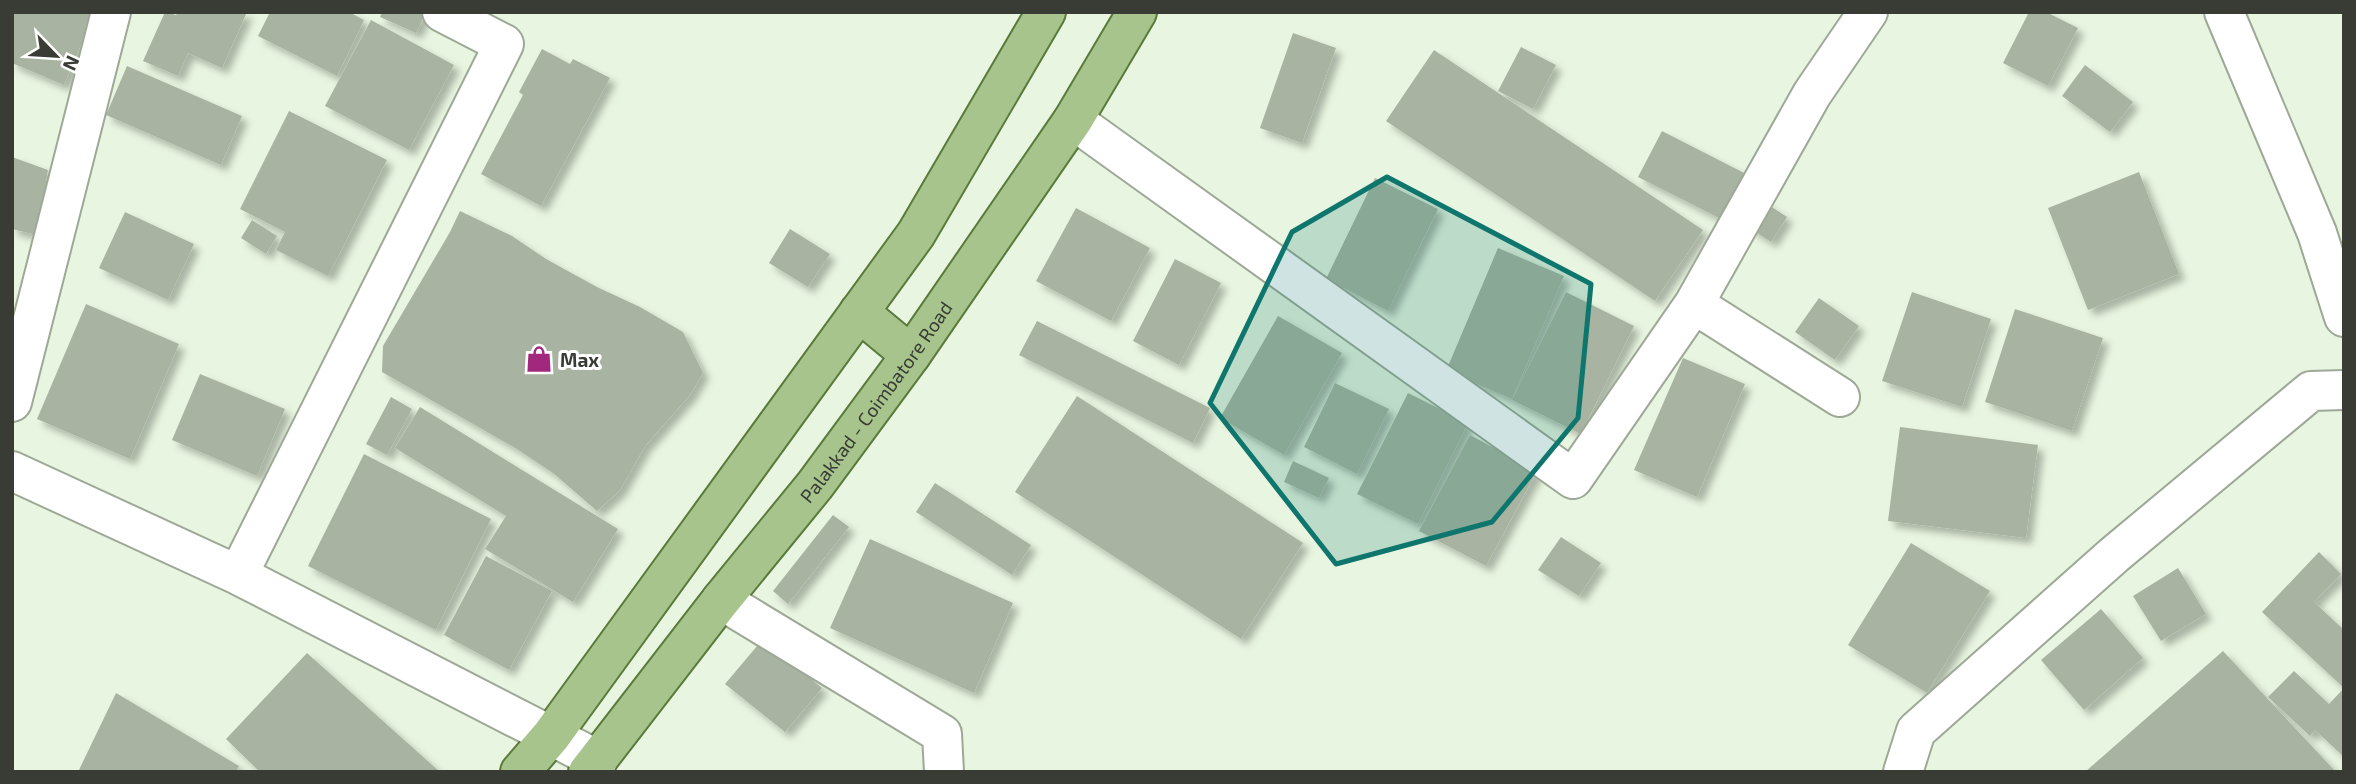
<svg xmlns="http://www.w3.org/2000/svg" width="2356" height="784" font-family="'Exo 2',sans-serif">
	<defs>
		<filter id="shadow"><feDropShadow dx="6" dy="6" stdDeviation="3.5" flood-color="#0004"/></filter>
	</defs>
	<rect width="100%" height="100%" fill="#e8f5e0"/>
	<path fill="#a8b4a1" filter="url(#shadow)" d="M 12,12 L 95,12 L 64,85 L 12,63 Z
		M 165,12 L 176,15 L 178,12 L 247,12 L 222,68 L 188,53 L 178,76 L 143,61 Z
		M 270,12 L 349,12 L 364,20 L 337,76 L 258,36 Z
		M 382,12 L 426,12 L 416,33 L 380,17 Z
		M 2029,12 L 2046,12 L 2078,28 L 2048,86 L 2003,63 Z
		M 371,20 L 454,65 L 409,150 L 325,106 Z
		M 1293,33 L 1336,48 L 1302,143 L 1260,128 Z
		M 1521,47 L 1556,65 L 1533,109 L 1498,91 Z
		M 542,49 L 570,64 L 573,59 L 610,78 L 541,206 L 481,174 L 523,95 L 519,92 Z
		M 1434,50 L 1703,230 L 1655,301 L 1386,121 Z
		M 2085,65 L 2133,102 L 2110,132 L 2062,96 Z
		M 127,66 L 242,116 L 221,165 L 106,115 Z
		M 289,111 L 387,160 L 328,276 L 276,250 L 285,232 L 240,209 Z
		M 1662,131 L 1750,176 L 1727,222 L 1638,177 Z
		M 12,157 L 48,170 L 37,235 L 12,229 Z
		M 2139,172 L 2179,274 L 2088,310 L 2048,208 Z
		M 1375,178 L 1438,209 L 1388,311 L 1326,279 Z
		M 1761,200 L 1787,217 L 1771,242 L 1745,225 Z
		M 1076,208 L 1150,248 L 1111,321 L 1036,281 Z
		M 460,211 L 512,236 L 546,259 L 597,287 L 640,307 L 683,332 L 703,373 L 690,395 L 645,446 L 620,490 L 597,511 L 553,473 L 517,449 L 382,372 L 383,346 L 450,232 Z
		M 125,212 L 194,244 L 168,300 L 99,268 Z
		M 252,220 L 277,236 L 266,254 L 241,238 Z
		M 790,229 L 830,254 L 808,287 L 769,263 Z
		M 1498,248 L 1564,276 L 1512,399 L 1446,371 Z
		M 1175,259 L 1221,283 L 1179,365 L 1133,341 Z
		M 1566,292 L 1634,326 L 1581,434 L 1512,400 Z
		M 1912,292 L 1991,319 L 1962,407 L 1882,381 Z
		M 1819,298 L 1859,326 L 1835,360 L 1795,332 Z
		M 86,304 L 179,344 L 130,459 L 37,419 Z
		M 2015,309 L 2103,338 L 2072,431 L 1985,402 Z
		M 1278,316 L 1342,353 L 1284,455 L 1220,418 Z
		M 1037,321 L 1210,408 L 1193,443 L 1019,355 Z
		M 1683,358 L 1745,384 L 1697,497 L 1634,470 Z
		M 200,374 L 285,409 L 257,476 L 172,440 Z
		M 1335,383 L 1389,409 L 1357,474 L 1304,447 Z
		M 1408,393 L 1468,423 L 1418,524 L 1357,494 Z
		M 1077,396 L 1303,543 L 1241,639 L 1015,492 Z
		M 391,397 L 412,409 L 387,455 L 366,444 Z
		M 420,407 L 618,529 L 573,602 L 485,549 L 506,516 L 395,448 Z
		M 1900,427 L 2038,445 L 2026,538 L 1888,521 Z
		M 1470,435 L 1537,471 L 1486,566 L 1419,531 Z
		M 364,454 L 491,519 L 436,630 L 308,566 Z
		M 1293,461 L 1329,478 L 1319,498 L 1284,482 Z
		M 935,483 L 1031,545 L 1012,575 L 916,512 Z
		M 833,515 L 849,527 L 788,604 L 773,591 Z
		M 1561,537 L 1601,563 L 1579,596 L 1538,570 Z
		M 870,539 L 1013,603 L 974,693 L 830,628 Z
		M 1911,543 L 1990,591 L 1927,693 L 1848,645 Z
		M 2319,552 L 2341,574 L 2314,602 L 2344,630 L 2344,688 L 2262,612 Z
		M 486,556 L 552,591 L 509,670 L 444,635 Z
		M 2178,568 L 2206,614 L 2161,641 L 2133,596 Z
		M 2101,609 L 2143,658 L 2084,710 L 2041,660 Z
		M 763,639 L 822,688 L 785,732 L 725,684 Z
		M 2223,651 L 2336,772 L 2085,772 Z
		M 307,653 L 440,772 L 260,772 L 226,739 Z
		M 2294,671 L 2329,704 L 2344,688 L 2344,757 L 2315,730 L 2310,736 L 2268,697 Z
		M 116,693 L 239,766 L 236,772 L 78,772 Z"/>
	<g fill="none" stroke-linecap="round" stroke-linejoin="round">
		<defs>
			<path id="minor" d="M 2224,12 L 2317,233 L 2344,317
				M 1073,120 L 1573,479 L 1694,304 L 1840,397
				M 1694,304 L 1812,94 L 1868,12
				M 12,402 L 111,12
				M 12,471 L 238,575 L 598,760
				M 238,575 L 504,44 L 442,12
				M 721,600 L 942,734 L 944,772
				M 1903,772 L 1916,731 L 2114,555 L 2311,391 L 2344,390"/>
			<g id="major">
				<path d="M 859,312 L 911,355"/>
				<path d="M 520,772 L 551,736 L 916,234 L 1046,12"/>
				<path id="s1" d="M 588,772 L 721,600 L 815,485 L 911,355 L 1073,120 L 1137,12"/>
			</g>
		</defs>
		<use href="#minor" stroke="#9da996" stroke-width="42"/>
		<use href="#major" stroke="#597a3b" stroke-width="42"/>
		<use href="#minor" stroke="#fff" stroke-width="38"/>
		<use href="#major" stroke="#a6c48c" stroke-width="38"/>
	</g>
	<path fill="#0f766e" fill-opacity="0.2" stroke="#0f766e" stroke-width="5" stroke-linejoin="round" d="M 1387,177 L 1591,284 L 1578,418 L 1492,522 L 1336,564 L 1210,403 L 1292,232 Z"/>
	<defs>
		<symbol id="shop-bare" viewBox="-9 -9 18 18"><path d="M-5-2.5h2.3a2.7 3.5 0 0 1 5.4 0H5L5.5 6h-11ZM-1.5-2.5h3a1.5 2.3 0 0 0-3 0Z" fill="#a2287e" stroke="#fff" stroke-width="2.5" paint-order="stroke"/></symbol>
	</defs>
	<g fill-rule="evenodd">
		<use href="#shop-bare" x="520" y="340" width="38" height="38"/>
	</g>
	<g text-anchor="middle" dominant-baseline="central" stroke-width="6" stroke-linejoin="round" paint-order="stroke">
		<g font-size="19" font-weight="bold" fill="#383c34" stroke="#fff" text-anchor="start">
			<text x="560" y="359">Max</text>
		</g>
		<g font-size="19" fill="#383c34" stroke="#fff">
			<text stroke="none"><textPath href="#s1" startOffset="469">Palakkad - Coimbatore Road</textPath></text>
		</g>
	</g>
	<rect width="2356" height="784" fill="none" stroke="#383c34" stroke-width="28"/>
	<g transform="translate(56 56) rotate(115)" stroke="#ffffff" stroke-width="5" paint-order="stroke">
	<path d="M0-5L12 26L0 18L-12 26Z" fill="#383c34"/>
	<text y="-10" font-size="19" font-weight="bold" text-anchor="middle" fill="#383c34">N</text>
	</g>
</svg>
